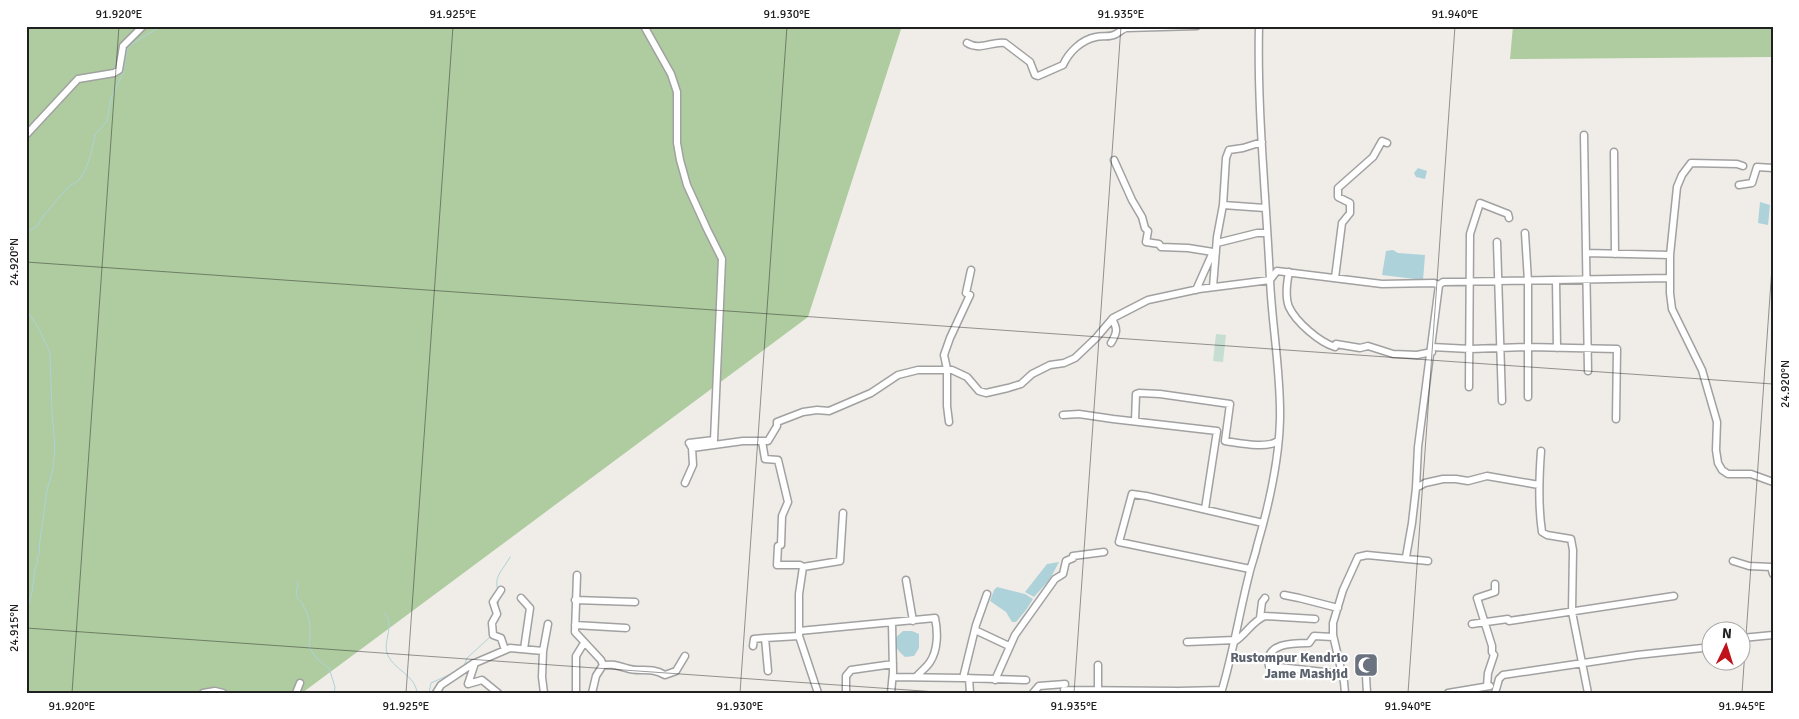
<svg xmlns="http://www.w3.org/2000/svg" width="1799" height="719" font-family="Signika,sans-serif">
	<rect width="100%" height="100%" fill="#f0ede8"/>
	<path fill="#afcca0" d="M 26,26 L 902,26 L 808,317 L 302,693 L 26,693 Z
		M 1513,26 L 1773,26 L 1773,57 L 1510,59 Z"/>
	<path fill="#c6ddd1" d="M 1216,334 L 1226,335 L 1223,362 L 1213,361 Z"/>
	<path fill="#add2d9" d="M 1418,168 L 1427,171 L 1425,179 L 1416,177 L 1414,173 Z
		M 1760,202 L 1770,205 L 1768,225 L 1758,223 Z
		M 1393,250 L 1398,253 L 1425,255 L 1423,280 L 1382,275 L 1386,251 Z
		M 1059,562 L 1050,579 L 1034,597 L 1025,592 L 1047,564 Z
		M 997,587 L 1025,594 L 1033,599 L 1026,610 L 1016,622 L 1012,622 L 1006,612 L 990,601 L 994,590 Z
		M 903,631 L 912,631 L 919,634 L 919,648 L 914,656 L 905,657 C 899,652 895,647 894,639 Z"/>
	<g fill="none" stroke-linecap="round" stroke-linejoin="round">
		<path stroke="#add2d9" stroke-width="1" d="M 26,233 L 38,225 L 44,215 L 68,187 L 78,181 L 85,171 L 91,154 L 95,135 L 107,121 L 111,98 L 123,73 L 127,50 L 132,44 L 161,26
			M 26,310 C 33,317 48,345 50,354 L 52,413 L 55,447 L 53,469 L 47,490 L 39,548 L 40,554 L 37,557 L 38,561 L 35,568 L 32,593 L 28,606 L 29,616 L 26,621
			M 298,582 L 296,596 C 298,600 301,601 303,605 C 311,618 311,633 309,647 L 317,659 L 329,668 L 335,687 L 334,693
			M 498,590 C 493,576 504,569 510,557
			M 498,607 L 499,598
			M 384,613 C 396,622 383,640 387,653 C 392,669 416,675 417,693
			M 489,654 L 497,650
			M 464,666 L 467,658 L 490,637
			M 429,693 L 431,683 L 453,673"/>
		<defs>
			<path id="minor" d="M 644,26 L 671,74 L 677,92 L 677,143 L 680,160 L 687,185 L 707,229 L 722,259 L 714,440 L 689,443
				M 967,43 C 980,51 992,41 1005,43 L 1030,62 L 1035,75 L 1038,76 L 1063,65 C 1069,52 1081,40 1096,37 C 1102,35 1109,38 1116,34 C 1120,32 1122,29 1126,28 L 1197,26
				M 26,135 L 78,79 L 114,73 L 119,70 L 123,46 L 143,26
				M 1584,135 L 1588,371
				M 1262,142 L 1243,148 L 1229,150 L 1226,158 L 1223,205 L 1265,208
				M 1614,152 L 1615,254
				M 1114,160 L 1132,200 L 1142,217 L 1145,228 L 1148,231 L 1146,242 L 1159,244 L 1161,247 L 1188,248 L 1213,252
				M 1743,166 L 1737,164 L 1691,163 L 1682,175 L 1677,187 L 1670,255 L 1670,293 L 1672,309 L 1702,370 L 1717,422 L 1716,450 L 1718,463 L 1722,470 L 1728,474 L 1751,474 L 1773,482
				M 1739,185 L 1752,183 L 1757,167 L 1773,168
				M 1525,233 L 1528,281 L 1528,397
				M 1497,242 L 1502,401
				M 1217,243 L 1257,233 L 1267,233
				M 1586,253 L 1670,255
				M 1289,272 C 1287,282 1285,297 1289,307 C 1296,322 1319,342 1335,347 L 1336,344 L 1360,348 L 1368,346 L 1393,354 L 1417,355 L 1432,352
				M 1335,278 L 1342,223 L 1350,213 L 1350,203 L 1338,197 L 1338,188 L 1373,157 L 1382,141 L 1387,143
				M 1556,280 L 1557,348
				M 1213,287 L 1217,237 L 1223,205
				M 1196,290 L 1213,252 L 1216,252
				M 1111,343 C 1117,333 1118,329 1112,319
				M 1432,347 L 1470,349 L 1528,347 L 1617,349 L 1616,419
				M 1469,387 L 1470,234 L 1480,203 L 1508,214 L 1509,218
				M 1063,415 L 1079,414 L 1113,419 L 1217,431 L 1205,509
				M 1135,421 L 1136,394 L 1139,393 L 1160,394 L 1230,404 L 1225,441 C 1239,443 1267,449 1278,441
				M 949,422 L 947,406 L 947,369 L 944,355 L 950,338 L 970,295 L 966,293 L 971,270
				M 689,443 L 692,448 L 743,441 L 762,441
				M 1541,451 C 1539,478 1538,506 1542,532 L 1547,535 L 1571,539 L 1573,550 L 1572,612 L 1588,693
				M 685,483 L 693,465 L 692,448
				M 1416,488 L 1425,483 L 1443,479 L 1456,479 L 1468,481 L 1487,476 L 1539,485
				M 1406,557 L 1412,523 L 1416,488 L 1418,447 L 1439,285
				M 1733,561 L 1749,566 L 1771,567 L 1773,574
				M 803,567 L 840,561 L 843,513
				M 1250,569 L 1119,542 L 1132,494 L 1146,496 L 1263,523
				M 577,575 L 575,632 L 601,660 L 603,665 L 596,676 L 592,693
				M 906,580 L 913,621
				M 501,590 L 493,602 L 497,614 L 492,623 L 493,635 L 501,638 L 505,650
				M 1284,595 L 1299,598 L 1338,608
				M 521,598 L 530,608 L 524,649
				M 575,600 L 635,602
				M 1260,618 L 1262,602 L 1265,598
				M 1472,624 L 1508,619 L 1509,621 L 1674,596
				M 575,625 L 626,628
				M 975,630 L 1009,646
				M 799,636 L 818,693
				M 1333,637 L 1314,636 L 1309,643 C 1293,643 1264,643 1269,666 L 1342,674
				M 1742,638 L 1773,635
				M 1187,642 L 1235,640
				M 1234,642 C 1246,635 1252,621 1265,616 L 1315,619
				M 753,646 L 754,639 L 765,638
				M 543,651 L 548,624
				M 603,665 C 616,664 614,665 626,668 C 640,673 649,666 665,675 L 676,671 L 685,656
				M 1098,665 L 1098,693
				M 768,671 L 765,638 L 799,636 L 799,631
				M 893,677 L 963,678 L 976,625 L 987,594
				M 916,677 C 920,672 926,668 930,662 C 938,650 938,632 935,618 L 799,631 L 799,594 L 803,567 L 800,565 L 777,565 L 778,546 L 781,545 L 782,516 L 788,502 L 778,460 L 765,459 L 762,441 L 768,441 L 777,426 L 777,422 L 803,412 L 817,410 L 829,411 L 871,393 L 898,375 L 918,370 L 952,370 L 967,377 L 979,391 L 986,393 L 1008,388 L 1021,384 L 1032,374 L 1050,365 L 1064,363 L 1075,358 L 1096,338 L 1113,318 L 1148,300 L 1199,289 L 1270,280 L 1277,271 L 1382,284 L 1434,283 L 1439,285 L 1443,282 L 1670,278
				M 963,678 L 1026,680
				M 969,678 L 970,693
				M 995,680 L 1015,635 L 1055,579 L 1063,574 L 1066,561 L 1073,558 L 1073,556 L 1104,552
				M 1487,686 L 1488,673 L 1494,655 L 1492,652 L 1492,646 L 1477,598 L 1495,592 L 1495,584
				M 1064,690 L 1177,691
				M 203,693 L 215,691 L 223,693
				M 296,693 L 300,683
				M 436,693 L 441,685 L 474,663
				M 498,693 L 482,680 L 468,684 L 475,663 L 510,648 L 543,651 L 542,677 L 544,693
				M 576,693 L 576,656 L 584,643
				M 846,693 L 846,676 L 851,670 L 893,664
				M 891,693 L 893,672 L 892,623
				M 1033,693 L 1039,686 L 1065,684
				M 1176,693 L 1179,691 L 1222,690
				M 1221,693 C 1233,654 1239,614 1249,575 C 1251,565 1255,556 1257,546 C 1269,505 1279,462 1280,419 C 1281,373 1272,326 1270,280 C 1266,195 1257,111 1259,26
				M 1345,693 L 1344,682 L 1333,635 L 1333,623 L 1343,590 L 1358,557 L 1367,555 L 1428,561
				M 1367,693 L 1366,676 L 1369,669
				M 1448,693 L 1490,686
				M 1495,693 L 1499,679 L 1503,675 L 1637,655 L 1712,647"/>
		</defs>
		<use href="#minor" stroke="#a1a1a1" stroke-width="9"/>
		<use href="#minor" stroke="#fff" stroke-width="6"/>
	</g>
	<path fill="none" stroke="#202020" stroke-width="1" stroke-opacity="0.45" d="M 26,262 L 1773,384M 26,628 L 951,693M 72,693 L 119,26M 406,693 L 453,26M 740,693 L 787,26M 1074,693 L 1121,26M 1408,693 L 1455,26M 1742,693 L 1773,253"/>
	<defs>
		<symbol id="mosque-square" viewBox="-11 -11 22 22"><rect x="-9" y="-9" width="18" height="18" rx="4" fill="#6b7280" stroke="#fff"/><path d="M3.5-4.9A6 6 0 1 0 3.5 4.9A5 5 0 1 1 3.5-4.9Z" fill="#fff"/></symbol>
	</defs>
	<g fill-rule="evenodd">
		<use href="#mosque-square" x="1352" y="651" width="28" height="28"/>
	</g>
	<g text-anchor="middle" dominant-baseline="central" stroke-width="4.5" stroke-linejoin="round" paint-order="stroke">
		<g font-size="14" font-weight="bold" fill="#5b616d" stroke="#fff" text-anchor="end">
			<text x="1348" y="657">Rustompur Kendrio<tspan x="1348" dy="16">Jame Mashjid</tspan></text>
		</g>
	</g>
	<rect width="1799" height="719" fill="none" stroke="#ffffff" stroke-width="55"/>
	<g transform="translate(1726 646) rotate(4)"><circle r="24" fill="#ffffff" stroke="#a6a6a6"/>
	<path d="M0-4L9 19L0 12L-9 19Z" fill="#bf121b"/>
	<text y="-8" font-size="14" font-weight="bold" text-anchor="middle" fill="#202020">N</text>
	</g>
	<rect x="28" y="28" width="1744" height="664" fill="none" stroke="#202020" stroke-width="2"/>
	<g font-size="12" text-anchor="middle" fill="#202020">
		<text x="119" y="18">91.920°E</text>
		<text x="453" y="18">91.925°E</text>
		<text x="787" y="18">91.930°E</text>
		<text x="1121" y="18">91.935°E</text>
		<text x="1455" y="18">91.940°E</text>
		<text transform="translate(14 262) rotate(-90)" y="4">24.920°N</text>
		<text transform="translate(1785 384) rotate(-90)" y="4">24.920°N</text>
		<text transform="translate(14 628) rotate(-90)" y="4">24.915°N</text>
		<text x="72" y="710">91.920°E</text>
		<text x="406" y="710">91.925°E</text>
		<text x="740" y="710">91.930°E</text>
		<text x="1074" y="710">91.935°E</text>
		<text x="1408" y="710">91.940°E</text>
		<text x="1742" y="710">91.945°E</text>
	</g>
</svg>
